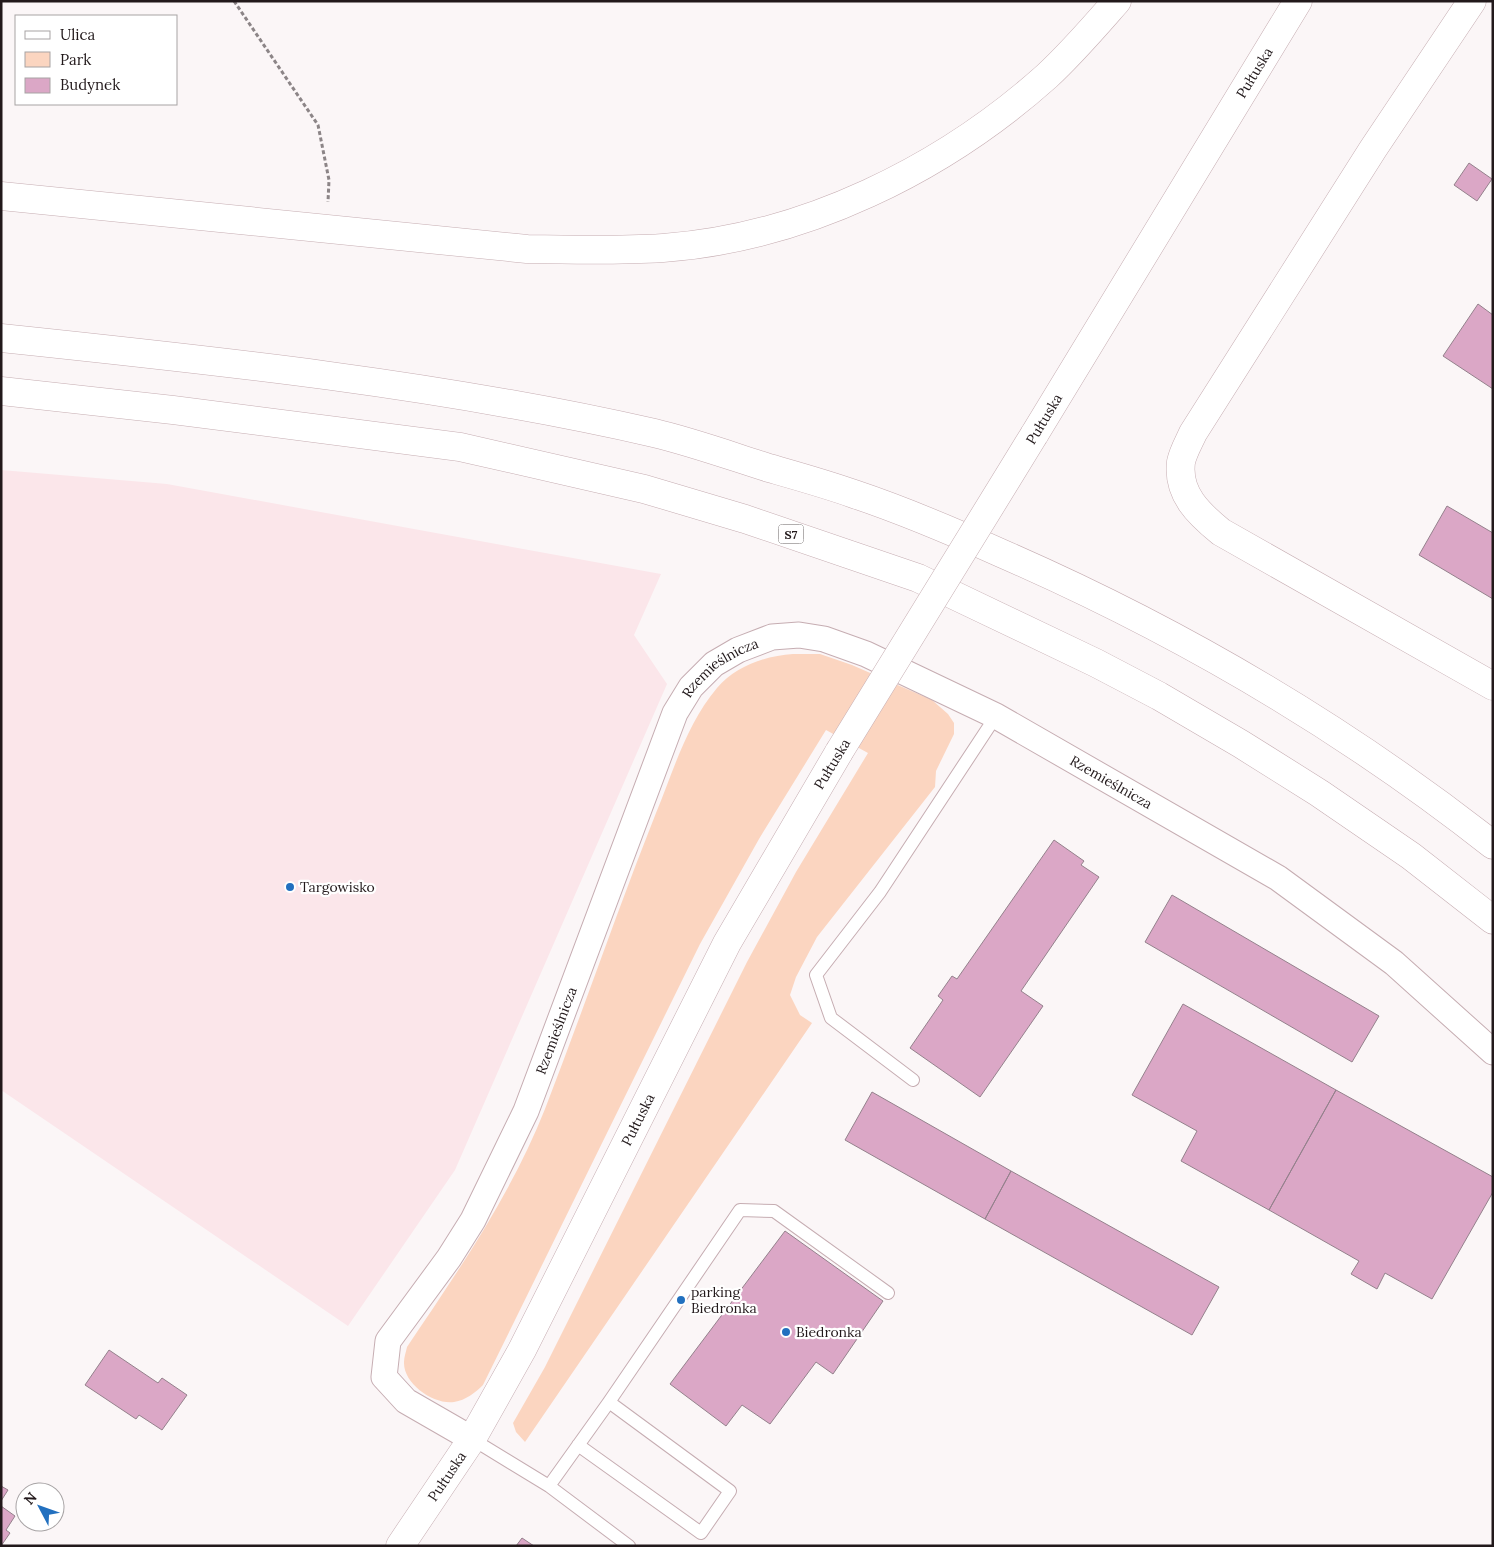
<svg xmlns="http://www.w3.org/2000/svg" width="1494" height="1547" font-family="Lora,serif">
	<rect width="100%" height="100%" fill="#fbf6f7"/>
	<path fill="#fbe6ea" d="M 1,470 L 167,484 L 661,574 L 634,635 L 667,684 L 455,1170 L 348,1326 L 1,1090 Z"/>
	<path fill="#fbd5c0" d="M 793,654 L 820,654 L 852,665 L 932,700 L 948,714 L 954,723 L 954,734 L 936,771 L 935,787 L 817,937 L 796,977 L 790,995 L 800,1015 L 812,1023 L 525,1442 L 516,1432 L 513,1423 L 545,1367 L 747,962 L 796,872 L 868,753 L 826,730 L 759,839 L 700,944 L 483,1385 C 475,1393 466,1400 454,1402 C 434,1405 403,1384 404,1362 C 404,1357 406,1352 407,1347 C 458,1271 511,1195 545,1109 C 583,1011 617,911 656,813 C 673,772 687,723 717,688 C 736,666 765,656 793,654 Z"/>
	<path fill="#dba7c6" stroke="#94818c" d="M 1469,163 L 1492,179 L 1477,201 L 1454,185 Z
		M 1478,304 L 1493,315 L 1493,389 L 1443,356 Z
		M 1447,506 L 1493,533 L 1493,599 L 1419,555 Z
		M 1054,840 L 1084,861 L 1081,865 L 1099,877 L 1021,991 L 1043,1006 L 980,1097 L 910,1048 L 943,1000 L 938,996 L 952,976 L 957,979 Z
		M 1172,895 L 1379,1016 L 1352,1062 L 1145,942 Z
		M 1183,1004 L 1336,1090 L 1269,1210 L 1181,1161 L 1197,1131 L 1132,1095 Z
		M 1336,1090 L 1493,1177 L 1493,1192 L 1432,1299 L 1385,1273 L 1377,1289 L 1351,1274 L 1359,1261 L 1269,1210 Z
		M 872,1092 L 1011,1171 L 985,1219 L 845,1140 Z
		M 1011,1171 L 1219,1287 L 1192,1335 L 985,1219 Z
		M 785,1231 L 883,1301 L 833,1374 L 816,1362 L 770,1424 L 742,1405 L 726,1426 L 670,1384 Z
		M 109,1350 L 158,1383 L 162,1378 L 187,1395 L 162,1430 L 139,1415 L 136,1419 L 85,1385 Z
		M 1,1486 L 8,1490 L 1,1501 Z
		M 1,1506 L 15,1516 L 6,1530 L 10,1533 L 1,1546 Z
		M 522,1538 L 534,1546 L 516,1546 Z"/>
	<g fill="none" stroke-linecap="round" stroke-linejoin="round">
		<defs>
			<path id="lane" d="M 913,1080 L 831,1018 L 816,975 L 880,892 L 996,716
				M 472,1439 L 549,1486 L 609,1402 L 740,1210 L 774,1211 L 888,1293
				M 578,1445 L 701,1533 L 730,1491 L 609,1402
				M 549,1486 L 629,1546"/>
			<g id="street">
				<path id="s1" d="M 472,1439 L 406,1401 L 384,1377 L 388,1341 L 449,1258 L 473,1220 L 526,1111 L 675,713 L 691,687 L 714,664 L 738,650 L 772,637 L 799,635 L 824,639 L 866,654 L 996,716 L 1278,878 L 1394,963 L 1493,1052"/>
			</g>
			<g id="secondary">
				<path d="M 1472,1 L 1373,149 L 1193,433 C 1189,442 1183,452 1181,462 C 1177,494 1199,514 1221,532 L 1493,686"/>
				<path d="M 1,196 L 527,249 C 572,250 617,251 663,248 C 804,238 943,169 1047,76 C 1072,53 1095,26 1117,1"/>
				<path id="s2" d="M 1034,435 L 1298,1"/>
				<path id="s3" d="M 400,1546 L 472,1439 L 522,1350 L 727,943 L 839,752"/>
			</g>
			<path id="highway" d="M 1,338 C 220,361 439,384 654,433 C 692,442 731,456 769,468 C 797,476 826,484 854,494 C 905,511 954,532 1003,554 C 1177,630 1343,727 1493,845
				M 1,391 L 173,410 L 460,447 L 644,489 L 745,519 L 918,578 L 1096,663 L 1159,696 L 1241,744 L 1319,793 L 1411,856 L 1493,920"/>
		</defs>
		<use href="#lane" stroke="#c6adb2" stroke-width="14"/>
		<use href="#street" stroke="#c6adb2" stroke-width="27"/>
		<use href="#secondary" stroke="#c6adb2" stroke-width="29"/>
		<use href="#highway" stroke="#c6adb2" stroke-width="29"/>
		<path stroke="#8c8587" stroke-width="3" stroke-dasharray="4 2.5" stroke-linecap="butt" d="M 234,1 L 318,125 L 329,180 L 328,202"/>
		<use href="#lane" stroke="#fff" stroke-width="12"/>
		<use href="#street" stroke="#fff" stroke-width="25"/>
		<use href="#secondary" stroke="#fff" stroke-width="28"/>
		<use href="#highway" stroke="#fff" stroke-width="28"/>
		<defs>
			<path id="secondary-bridge" d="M 839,752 L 1034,435"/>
		</defs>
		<use href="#secondary-bridge" stroke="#c6adb2" stroke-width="29" stroke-linecap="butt"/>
		<use href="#secondary-bridge" stroke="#fff" stroke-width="28"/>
	</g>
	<g fill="#2270bf" stroke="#fff" stroke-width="2">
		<circle cx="290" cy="887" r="5"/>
		<circle cx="681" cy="1300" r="5"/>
		<circle cx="786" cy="1332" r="5"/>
	</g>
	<g text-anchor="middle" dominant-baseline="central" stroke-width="4.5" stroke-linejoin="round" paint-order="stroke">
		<rect fill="#fff" stroke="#645e5f" stroke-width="1" x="778.5" y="524.5" width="25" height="19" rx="4"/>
		<g font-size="12" font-weight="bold" fill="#22191b">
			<text x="791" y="534">S7</text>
		</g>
		<g font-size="14" fill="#22191b" stroke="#fff">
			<text stroke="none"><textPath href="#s2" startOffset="424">Pułtuska</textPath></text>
			<text transform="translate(1044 419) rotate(-59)">Pułtuska</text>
			<text stroke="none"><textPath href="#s1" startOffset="905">Rzemieślnicza</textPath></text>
			<text transform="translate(832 764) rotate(-59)">Pułtuska</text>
			<text stroke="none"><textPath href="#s1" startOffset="1340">Rzemieślnicza</textPath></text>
			<text stroke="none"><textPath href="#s1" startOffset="500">Rzemieślnicza</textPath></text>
			<text stroke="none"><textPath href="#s3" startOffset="489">Pułtuska</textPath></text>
			<text stroke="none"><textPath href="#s3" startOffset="84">Pułtuska</textPath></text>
		</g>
		<g font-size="14" fill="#22191b" stroke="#fff" text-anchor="start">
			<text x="300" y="887">Targowisko</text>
			<text x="691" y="1292">parking<tspan x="691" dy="16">Biedronka</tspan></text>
			<text x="796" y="1332">Biedronka</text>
		</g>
	</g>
	<rect width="1494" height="1547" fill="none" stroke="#22191b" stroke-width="5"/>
	<rect x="15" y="15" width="162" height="90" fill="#ffffff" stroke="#a7a3a4"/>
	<rect x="25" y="31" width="25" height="8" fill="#ffffff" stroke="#a7a3a4"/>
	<text x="60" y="40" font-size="15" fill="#22191b">Ulica</text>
	<rect x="25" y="52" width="25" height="15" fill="#fbd5c0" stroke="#a7a3a4"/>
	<text x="60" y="65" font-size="15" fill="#22191b">Park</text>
	<rect x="25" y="78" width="25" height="15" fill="#dba7c6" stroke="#a7a3a4"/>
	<text x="60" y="90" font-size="15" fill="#22191b">Budynek</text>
	<g transform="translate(40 1507) rotate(311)"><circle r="24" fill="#ffffff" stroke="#a7a3a4"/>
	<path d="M0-4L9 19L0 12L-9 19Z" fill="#2270bf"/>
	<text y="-8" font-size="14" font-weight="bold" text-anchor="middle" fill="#22191b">N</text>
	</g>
</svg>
